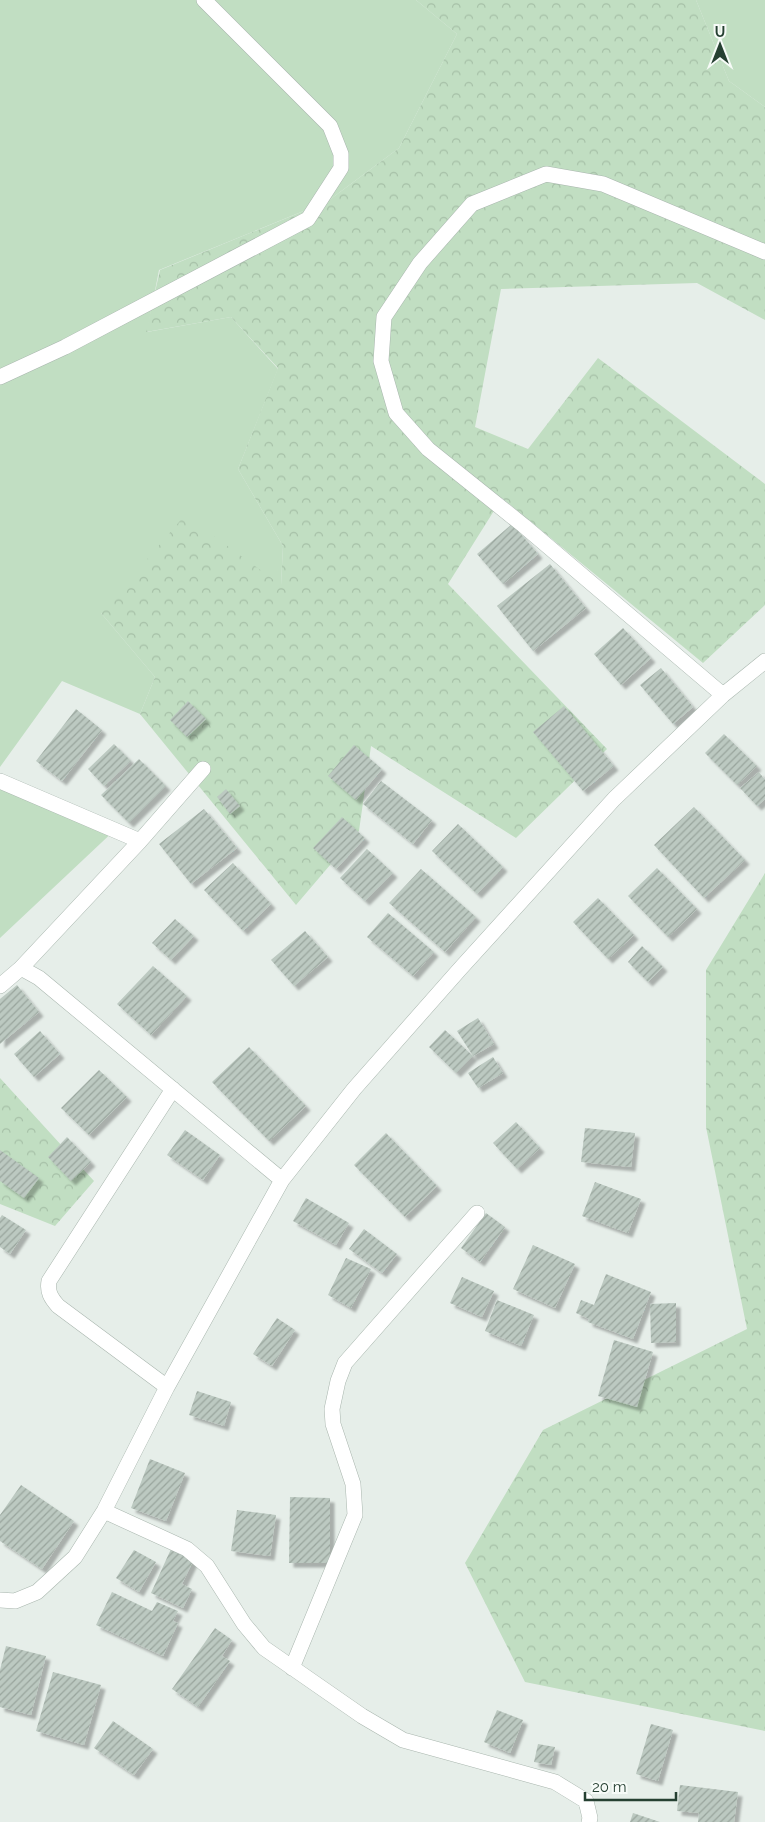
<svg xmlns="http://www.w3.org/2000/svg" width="765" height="1822" font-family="Raleway,sans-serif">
	<defs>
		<pattern id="forest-crowns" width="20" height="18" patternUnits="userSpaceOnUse" patternTransform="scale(1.25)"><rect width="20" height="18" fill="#c1dec2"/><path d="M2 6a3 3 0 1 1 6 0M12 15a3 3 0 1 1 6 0" fill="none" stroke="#a6c0a7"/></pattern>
		<pattern id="building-hatch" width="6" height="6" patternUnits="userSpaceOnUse" patternTransform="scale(1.25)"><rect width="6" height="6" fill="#bcc9c1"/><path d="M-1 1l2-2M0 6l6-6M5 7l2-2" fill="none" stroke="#99a59d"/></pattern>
		<filter id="shadow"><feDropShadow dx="4.5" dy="4.5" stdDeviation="1" flood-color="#0004"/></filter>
	</defs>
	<rect width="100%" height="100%" fill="#e6eee9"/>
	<path fill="#c1dec2" d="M 0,0 L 416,0 L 457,34 L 399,148 L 328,201 L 159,270 L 147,332 L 231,317 L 278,369 L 238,469 L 283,546 L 281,585 L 101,613 L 155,677 L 140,714 L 62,681 L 0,767 Z
		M 696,0 L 765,0 L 765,107 L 729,81 Z
		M 0,778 L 118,827 L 0,938 Z"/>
	<path fill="url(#forest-crowns)" d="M 416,0 L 696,0 L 729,81 L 765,107 L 765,320 L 697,283 L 501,289 L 475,427 L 528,449 L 598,358 L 765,484 L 765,605 L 703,663 L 502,498 L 448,584 L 607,749 L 516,838 L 371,746 L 359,831 L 296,905 L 140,714 L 155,677 L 101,613 L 185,515 L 281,585 L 283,546 L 238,469 L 278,368 L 231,317 L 146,332 L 160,270 L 328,201 L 399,148 L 457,34 Z
		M 765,873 L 765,1731 L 525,1682 L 465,1563 L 543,1430 L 747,1329 L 706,1127 L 706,970 Z
		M 0,1078 L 94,1181 L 55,1226 L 0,1204 Z"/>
	<path fill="url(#building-hatch)" filter="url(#shadow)" d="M 512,524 L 538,554 L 503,584 L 477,554 Z
		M 550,564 L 586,608 L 533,651 L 497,606 Z
		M 623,628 L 651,658 L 621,685 L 594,654 Z
		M 661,668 L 693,707 L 673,724 L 640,685 Z
		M 188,701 L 206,719 L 187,737 L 170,720 Z
		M 564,706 L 614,766 L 583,791 L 533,732 Z
		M 76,709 L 102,730 L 62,781 L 36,761 Z
		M 724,734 L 757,766 L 737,785 L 705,753 Z
		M 114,744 L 131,761 L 104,786 L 88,769 Z
		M 354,745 L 382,769 L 356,800 L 328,776 Z
		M 139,759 L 166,786 L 129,823 L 101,795 Z
		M 759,772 L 765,780 L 765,799 L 757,806 L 740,788 Z
		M 381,781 L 432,820 L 413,844 L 363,804 Z
		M 226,789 L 240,806 L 230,814 L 217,797 Z
		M 694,807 L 745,860 L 704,898 L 654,845 Z
		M 204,809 L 237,848 L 191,884 L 159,844 Z
		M 342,817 L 365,838 L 336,869 L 313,848 Z
		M 458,824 L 503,867 L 477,894 L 432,851 Z
		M 367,849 L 393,873 L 365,901 L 340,878 Z
		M 233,863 L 271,904 L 243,931 L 204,890 Z
		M 657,868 L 697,909 L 668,937 L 628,896 Z
		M 421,869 L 476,917 L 445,952 L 389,903 Z
		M 598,898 L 634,935 L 608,959 L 573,922 Z
		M 388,913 L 434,952 L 413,976 L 367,937 Z
		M 175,919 L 194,936 L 171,960 L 152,943 Z
		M 305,931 L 328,957 L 294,986 L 271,960 Z
		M 642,946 L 663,967 L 648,982 L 628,962 Z
		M 153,966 L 187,996 L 151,1035 L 117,1004 Z
		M 17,985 L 39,1012 L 0,1044 L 0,999 Z
		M 478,1018 L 494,1044 L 473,1056 L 457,1031 Z
		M 445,1030 L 473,1056 L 456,1073 L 429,1047 Z
		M 40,1031 L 60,1054 L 34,1077 L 14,1054 Z
		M 249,1047 L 306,1106 L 269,1141 L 212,1082 Z
		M 493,1057 L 503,1073 L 478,1088 L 468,1073 Z
		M 99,1070 L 127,1097 L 89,1135 L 61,1108 Z
		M 516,1122 L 540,1148 L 517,1169 L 493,1143 Z
		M 585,1128 L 635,1133 L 631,1167 L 581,1162 Z
		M 185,1130 L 220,1155 L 203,1180 L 167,1155 Z
		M 386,1133 L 437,1186 L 405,1217 L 354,1165 Z
		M 67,1137 L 91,1162 L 71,1181 L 48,1157 Z
		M 0,1150 L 39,1178 L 24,1198 L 0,1181 Z
		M 595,1182 L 641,1199 L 628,1233 L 582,1216 Z
		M 306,1198 L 349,1223 L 336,1245 L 293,1221 Z
		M 486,1213 L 505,1227 L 480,1262 L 461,1248 Z
		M 2,1215 L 26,1230 L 10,1254 L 0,1247 L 0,1218 Z
		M 364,1229 L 397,1254 L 382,1273 L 349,1249 Z
		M 533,1245 L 575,1264 L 555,1308 L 513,1289 Z
		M 346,1258 L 371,1269 L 351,1308 L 328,1295 Z
		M 606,1274 L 651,1292 L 633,1339 L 588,1322 L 589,1319 L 576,1313 L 581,1300 L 594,1305 Z
		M 462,1277 L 494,1291 L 482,1317 L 450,1303 Z
		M 497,1300 L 534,1315 L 521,1346 L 485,1331 Z
		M 676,1303 L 676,1342 L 651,1343 L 650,1304 Z
		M 277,1318 L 295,1330 L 272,1366 L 253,1354 Z
		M 614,1340 L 653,1352 L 637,1407 L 598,1396 Z
		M 197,1391 L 231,1402 L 224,1426 L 189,1415 Z
		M 150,1459 L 185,1473 L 166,1521 L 131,1508 Z
		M 21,1485 L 74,1521 L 42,1569 L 0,1541 L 0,1515 Z
		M 290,1497 L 330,1498 L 330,1563 L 289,1563 Z
		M 237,1510 L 276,1515 L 270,1556 L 231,1551 Z
		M 171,1549 L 194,1559 L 182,1584 L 192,1589 L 183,1608 L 151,1593 Z
		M 134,1550 L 156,1562 L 139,1592 L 116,1578 Z
		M 112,1592 L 152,1611 L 157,1602 L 178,1611 L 173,1621 L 178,1623 L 163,1656 L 96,1625 Z
		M 215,1628 L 232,1640 L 222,1656 L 230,1661 L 198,1707 L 172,1689 Z
		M 6,1646 L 46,1656 L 31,1715 L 0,1707 L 0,1670 Z
		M 53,1672 L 101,1685 L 84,1745 L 36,1731 Z
		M 497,1710 L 523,1720 L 510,1753 L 484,1742 Z
		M 113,1721 L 153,1749 L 134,1775 L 94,1748 Z
		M 651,1724 L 673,1730 L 658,1781 L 636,1774 Z
		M 538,1744 L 555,1747 L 551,1765 L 534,1762 Z
		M 680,1785 L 738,1792 L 734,1822 L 698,1822 L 699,1813 L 677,1811 Z
		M 633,1813 L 660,1822 L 630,1822 Z"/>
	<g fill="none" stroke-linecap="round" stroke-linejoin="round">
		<defs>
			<path id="minor" d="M 0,377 L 65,347 L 308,219 L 341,168 L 341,154 L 330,126 L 204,0
				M 723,695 L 524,526 L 428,449 L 396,413 L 381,361 L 384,317 L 420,263 L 472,204 L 546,174 L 603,184 L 765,252
				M 0,781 L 140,841
				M 21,968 L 140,841 L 203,769
				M 0,986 L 21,968 L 39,978 L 282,1180
				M 167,1387 L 58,1306 C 51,1298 47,1292 49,1281 L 173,1089
				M 104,1511 L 187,1549 L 207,1566 L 244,1624 L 264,1648 L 362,1716 L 403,1740 L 555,1782 L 586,1801 L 590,1818 L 589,1822
				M 0,1600 L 15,1601 L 37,1592 L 75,1557 L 104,1511 L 167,1387 L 282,1180 L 354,1089 L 459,970 L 614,799 L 723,695 L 765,661
				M 292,1668 L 355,1515 L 353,1484 L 333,1424 L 332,1409 L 338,1381 L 345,1363 L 477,1213"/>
		</defs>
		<use href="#minor" stroke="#a9b6ae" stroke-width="16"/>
		<use href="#minor" stroke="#fff" stroke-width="15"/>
	</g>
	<g transform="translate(720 45)" stroke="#f7fbf8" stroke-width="4" paint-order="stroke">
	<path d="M0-4L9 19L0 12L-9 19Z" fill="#264032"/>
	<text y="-8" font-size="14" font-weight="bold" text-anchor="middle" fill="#264032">U</text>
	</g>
	<path d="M585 1792v8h91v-8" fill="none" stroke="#264032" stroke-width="2.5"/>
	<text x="592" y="1792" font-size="15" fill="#264032" stroke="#f7fbf8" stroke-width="4" paint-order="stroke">20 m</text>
</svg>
